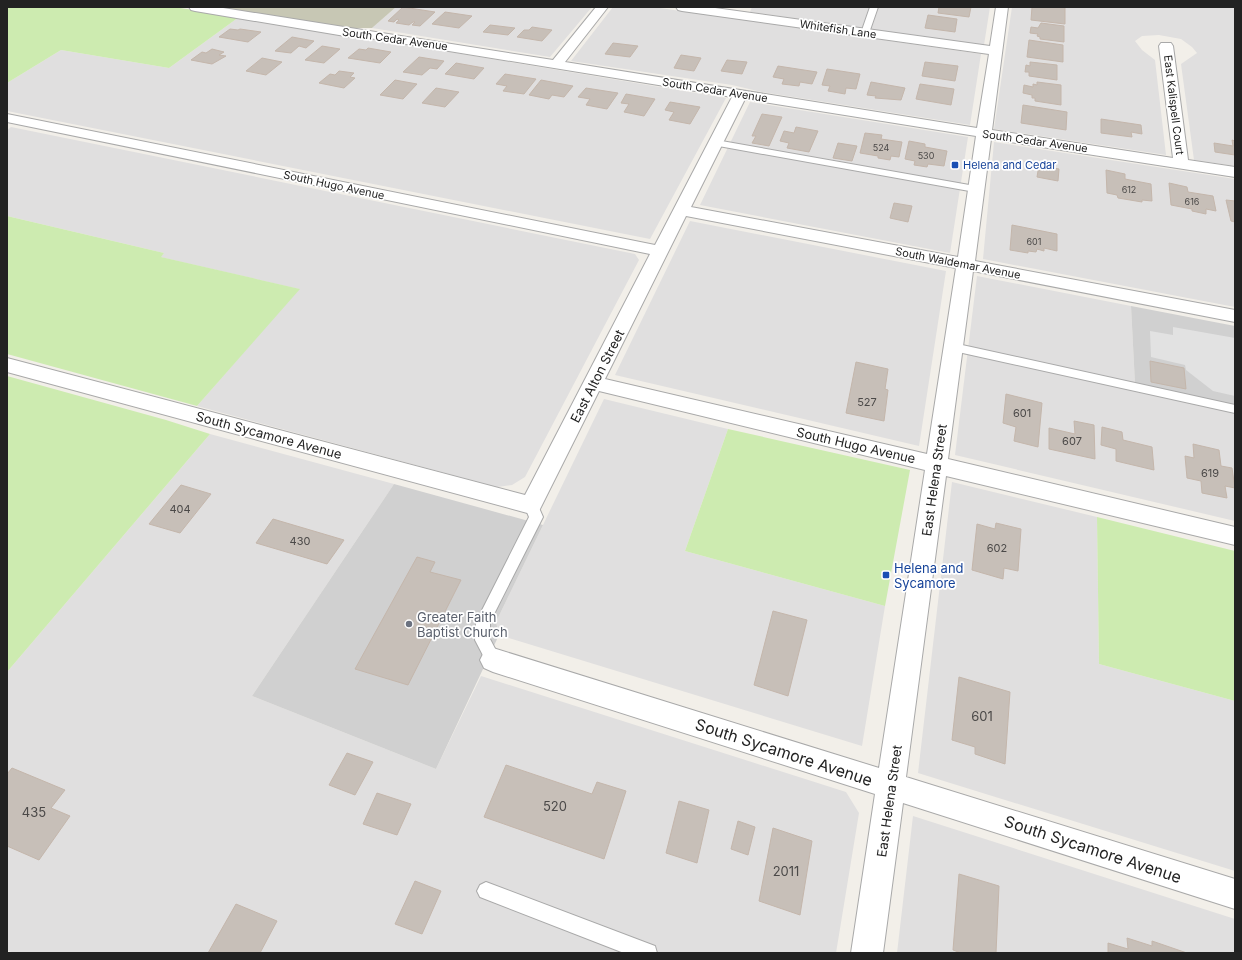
<svg xmlns="http://www.w3.org/2000/svg" width="1242" height="960" font-family="Inter,sans-serif">
	<rect width="100%" height="100%" fill="#f2efe9"/>
	<path fill="#e0dfdf" d="M 396,7 L 592,7 L 550,57 L 372,28 Z
		M 613,7 L 653,7 L 981,54 L 970,125 L 762,92 L 732,85 L 571,61 Z
		M 752,7 L 990,7 L 984,45 L 750,12 Z
		M 1012,7 L 1235,7 L 1235,166 L 1194,160 L 1181,64 L 1197,53 L 1192,47 L 1181,39 L 1159,35 L 1142,36 L 1135,41 L 1142,50 L 1155,60 L 1166,155 L 994,129 Z
		M 239,17 L 726,98 L 650,239 L 7,111 L 7,83 L 61,50 L 169,68 Z
		M 750,102 L 968,137 L 950,253 L 700,205 Z
		M 11,127 L 635,254 L 639,260 L 525,477 L 512,485 L 497,487 L 197,406 L 299,289 L 160,257 L 164,253 L 7,216 L 7,130 Z
		M 994,142 L 1235,179 L 1235,307 L 983,259 Z
		M 690,221 L 946,271 L 919,446 L 615,375 Z
		M 977,276 L 1131,306 L 1135,384 L 1235,405 L 1235,521 L 955,455 Z
		M 604,399 L 728,429 L 685,551 L 885,606 L 862,746 L 499,635 L 496,622 Z
		M 210,434 L 394,484 L 252,696 L 436,769 L 481,676 L 846,792 L 859,813 L 836,953 L 13,953 L 7,950 L 7,672 Z
		M 952,482 L 1097,517 L 1099,664 L 1235,701 L 1235,871 L 918,773 Z
		M 913,816 L 1235,919 L 1235,953 L 897,953 Z"/>
	<path fill="#d0d0d0" d="M 1131,306 L 1235,326 L 1235,405 L 1135,384 Z
		M 394,484 L 543,525 L 496,622 L 499,635 L 436,769 L 252,696 Z"/>
	<path fill="#c7c7b4" d="M 216,7 L 396,7 L 372,28 L 345,28 Z"/>
	<path fill="#cdebb0" d="M 7,7 L 174,7 L 239,17 L 169,68 L 61,50 L 7,83 Z
		M 7,216 L 164,253 L 161,257 L 300,289 L 197,406 L 7,354 Z
		M 7,376 L 166,420 L 210,434 L 7,672 Z
		M 728,429 L 910,470 L 885,606 L 685,551 Z
		M 1097,517 L 1235,551 L 1235,701 L 1099,664 Z"/>
	<path fill="#e2e2e2" d="M 1173,327 L 1235,338 L 1235,396 L 1213,391 L 1186,370 L 1185,365 L 1151,357 L 1150,331 L 1173,335 Z"/>
	<path fill="#c7bfb8" stroke="#c4b6ab" d="M 403,7 L 435,12 L 420,26 L 412,25 L 415,22 L 413,22 L 409,25 L 396,23 L 399,20 L 397,19 L 394,22 L 388,21 Z
		M 939,7 L 971,7 L 969,17 L 938,13 Z
		M 1032,7 L 1065,7 L 1065,24 L 1031,20 Z
		M 445,12 L 472,16 L 459,28 L 432,24 Z
		M 928,15 L 957,19 L 955,32 L 925,28 Z
		M 1041,23 L 1064,26 L 1064,42 L 1040,39 L 1040,37 L 1037,36 L 1038,34 L 1030,33 L 1031,27 L 1038,28 Z
		M 490,25 L 515,28 L 508,35 L 483,32 Z
		M 532,27 L 552,30 L 542,41 L 517,37 L 524,30 L 529,30 Z
		M 230,29 L 238,30 L 240,29 L 261,32 L 248,42 L 219,37 Z
		M 292,37 L 314,41 L 306,48 L 299,46 L 291,53 L 275,51 Z
		M 1029,40 L 1063,45 L 1063,62 L 1027,57 Z
		M 613,43 L 638,46 L 630,57 L 605,54 Z
		M 322,46 L 340,49 L 324,63 L 305,60 Z
		M 368,48 L 391,52 L 380,63 L 348,58 L 359,49 L 366,50 Z
		M 212,49 L 224,52 L 219,55 L 226,56 L 212,64 L 191,60 L 202,52 L 206,53 Z
		M 681,55 L 701,58 L 694,71 L 674,68 Z
		M 419,57 L 444,61 L 437,69 L 430,68 L 422,75 L 403,72 Z
		M 262,58 L 282,62 L 266,75 L 246,71 Z
		M 727,60 L 747,62 L 742,74 L 721,71 Z
		M 925,62 L 958,66 L 955,81 L 922,76 Z
		M 1030,62 L 1057,65 L 1057,80 L 1029,76 L 1029,72 L 1025,72 L 1026,65 L 1030,66 Z
		M 456,63 L 484,68 L 474,79 L 445,74 Z
		M 778,66 L 817,72 L 812,84 L 800,82 L 799,86 L 782,84 L 784,79 L 773,77 Z
		M 827,69 L 860,74 L 856,89 L 846,88 L 845,94 L 828,91 L 830,86 L 822,85 Z
		M 339,71 L 354,73 L 350,77 L 355,78 L 344,88 L 319,83 L 330,74 L 335,75 Z
		M 505,74 L 536,79 L 524,94 L 503,91 L 507,86 L 496,84 Z
		M 395,80 L 417,84 L 403,99 L 380,95 Z
		M 541,80 L 573,86 L 564,97 L 552,95 L 549,99 L 529,95 Z
		M 871,82 L 905,88 L 901,100 L 875,98 L 876,96 L 867,95 Z
		M 1037,82 L 1061,85 L 1061,105 L 1035,101 L 1035,98 L 1032,98 L 1032,95 L 1023,93 L 1024,85 L 1033,87 L 1033,84 L 1037,85 Z
		M 920,84 L 954,89 L 951,105 L 916,99 Z
		M 436,88 L 459,92 L 445,107 L 422,103 Z
		M 586,88 L 618,93 L 607,109 L 586,105 L 590,99 L 578,97 Z
		M 626,94 L 655,99 L 644,116 L 624,112 L 629,104 L 621,103 Z
		M 670,102 L 700,107 L 690,124 L 669,120 L 674,112 L 665,110 Z
		M 1023,105 L 1067,112 L 1066,130 L 1021,123 Z
		M 762,114 L 782,117 L 769,146 L 752,143 L 756,136 L 752,136 Z
		M 1101,119 L 1141,125 L 1142,134 L 1131,132 L 1132,137 L 1101,133 Z
		M 796,127 L 818,131 L 809,152 L 787,148 L 789,143 L 780,141 L 784,131 L 794,133 Z
		M 865,133 L 882,135 L 881,139 L 902,142 L 899,157 L 891,156 L 890,160 L 878,158 L 878,156 L 860,153 Z
		M 1232,140 L 1235,141 L 1235,155 L 1215,152 L 1214,143 L 1233,146 Z
		M 909,141 L 925,144 L 925,147 L 947,151 L 944,166 L 928,164 L 927,167 L 914,165 L 915,161 L 905,159 Z
		M 838,143 L 857,146 L 852,161 L 833,158 Z
		M 1039,165 L 1059,169 L 1058,181 L 1037,177 Z
		M 1106,170 L 1125,174 L 1125,179 L 1151,184 L 1152,201 L 1142,200 L 1142,202 L 1118,198 L 1117,195 L 1107,193 Z
		M 1169,183 L 1187,187 L 1188,192 L 1213,196 L 1216,211 L 1206,209 L 1206,214 L 1192,211 L 1192,209 L 1171,205 Z
		M 1226,200 L 1235,201 L 1235,222 L 1231,221 Z
		M 894,203 L 912,206 L 908,222 L 890,218 Z
		M 1012,225 L 1057,234 L 1057,251 L 1044,248 L 1044,251 L 1037,249 L 1036,252 L 1028,251 L 1028,253 L 1010,250 Z
		M 1150,361 L 1184,368 L 1186,389 L 1151,382 Z
		M 856,362 L 888,369 L 885,389 L 888,390 L 884,421 L 846,413 Z
		M 1006,394 L 1042,403 L 1038,447 L 1014,441 L 1016,427 L 1003,423 Z
		M 1074,421 L 1094,425 L 1095,459 L 1049,449 L 1049,428 L 1075,434 Z
		M 1102,427 L 1122,432 L 1123,440 L 1152,447 L 1154,470 L 1116,461 L 1116,449 L 1101,445 Z
		M 1193,444 L 1219,450 L 1221,466 L 1232,468 L 1235,488 L 1225,486 L 1227,498 L 1202,493 L 1201,481 L 1187,478 L 1185,456 L 1194,458 Z
		M 181,485 L 211,494 L 180,533 L 149,524 Z
		M 273,519 L 344,540 L 327,564 L 256,543 Z
		M 996,523 L 1021,529 L 1018,571 L 1004,568 L 1003,579 L 972,570 L 977,524 L 995,529 Z
		M 417,557 L 435,562 L 430,572 L 461,580 L 408,685 L 355,669 Z
		M 773,611 L 807,620 L 788,696 L 754,685 Z
		M 959,677 L 1010,692 L 1005,764 L 975,754 L 975,747 L 952,740 Z
		M 347,753 L 373,762 L 355,795 L 329,785 Z
		M 506,765 L 592,794 L 597,782 L 626,791 L 604,859 L 484,817 Z
		M 12,768 L 65,790 L 51,808 L 70,816 L 39,860 L 7,846 L 7,774 Z
		M 377,793 L 411,804 L 397,835 L 363,824 Z
		M 679,801 L 709,810 L 697,863 L 666,853 Z
		M 738,821 L 755,827 L 748,855 L 731,849 Z
		M 773,828 L 812,841 L 800,915 L 759,901 Z
		M 959,874 L 999,886 L 996,953 L 961,953 L 953,950 Z
		M 415,881 L 441,891 L 422,934 L 395,924 Z
		M 236,904 L 277,921 L 260,953 L 208,953 Z
		M 1127,938 L 1152,946 L 1152,941 L 1187,953 L 1108,953 L 1108,943 L 1128,949 Z"/>
	<g fill="none" stroke-linecap="round" stroke-linejoin="round">
		<defs>
			<path id="lane" d="M 870,7 L 878,7 L 869,33 L 865,35 L 861,33 Z
				M 716,140 L 975,186 L 980,189 L 975,192 L 713,145 L 712,143 Z
				M 953,343 L 1235,405 L 1235,413 L 949,350 L 947,347 L 949,344 Z
				M 531,500 L 536,501 L 543,517 L 490,622 L 490,639 L 501,660 L 498,665 L 493,667 L 488,665 L 475,640 L 476,622 L 529,517 L 524,505 L 526,501 Z
				M 486,882 L 655,946 L 657,953 L 624,953 L 480,897 L 477,891 L 480,885 Z"/>
			<path id="street" d="M 189,7 L 217,7 L 553,60 L 596,7 L 608,7 L 565,62 L 977,128 L 989,54 L 682,11 L 678,10 L 676,7 L 708,7 L 990,46 L 996,7 L 1008,7 L 992,130 L 1173,158 L 1159,46 L 1161,43 L 1171,43 L 1173,46 L 1188,160 L 1235,167 L 1235,177 L 991,139 L 975,261 L 1235,310 L 1235,322 L 973,271 L 948,459 L 1235,527 L 1235,545 L 946,476 L 906,777 L 1235,879 L 1235,909 L 903,803 L 883,953 L 851,953 L 875,794 L 493,672 L 484,668 L 480,660 L 484,652 L 493,648 L 879,768 L 925,470 L 599,391 L 539,511 L 531,514 L 7,372 L 7,358 L 525,495 L 650,254 L 7,122 L 7,114 L 655,245 L 732,97 L 369,38 L 351,37 L 195,11 L 191,10 ZM 745,99 L 976,136 L 958,257 L 691,207 ZM 686,216 L 956,268 L 927,454 L 605,379 Z"/>
		</defs>
		<use href="#lane" stroke="#a9a9a9" stroke-width="2"/>
		<use href="#street" stroke="#a9a9a9" stroke-width="2"/>
		<use href="#lane" fill="#fff" fill-rule="evenodd"/>
		<use href="#street" fill="#fff" fill-rule="evenodd"/>
	</g>
	<g fill="#1a4fb4" stroke="#fff" stroke-width="1.5">
		<rect x="951" y="161" width="8" height="8" rx="2"/>
		<rect x="882" y="571" width="8" height="8" rx="2"/>
	</g>
	<circle fill="#6b7280" stroke="#fff" stroke-width="1.5" cx="409" cy="624" r="4"/>
	<g text-anchor="middle" dominant-baseline="central" stroke-width="3.5" stroke-linejoin="round" paint-order="stroke">
		<g font-size="9" fill="#4b4948">
			<text x="881" y="147">524</text>
			<text x="926" y="155">530</text>
			<text x="1129" y="189">612</text>
			<text x="1192" y="201">616</text>
			<text x="1034" y="241">601</text>
		</g>
		<g font-size="11" fill="#222" stroke="#fff">
			<text transform="translate(838 29) rotate(8)">Whitefish Lane</text>
			<text transform="translate(395 39) rotate(8)">South Cedar Avenue</text>
			<text transform="translate(715 90) rotate(9)">South Cedar Avenue</text>
			<text transform="translate(1174 105) rotate(83)">East Kalispell Court</text>
			<text transform="translate(1035 141) rotate(8)">South Cedar Avenue</text>
			<text transform="translate(334 185) rotate(12)">South Hugo Avenue</text>
			<text transform="translate(958 263) rotate(11)">South Waldemar Avenue</text>
		</g>
		<g font-size="11" fill="#164399" stroke="#fff" text-anchor="start">
			<text x="963" y="165">Helena and Cedar</text>
		</g>
		<g font-size="11" fill="#4b4948">
			<text x="867" y="402">527</text>
			<text x="1022" y="413">601</text>
			<text x="1072" y="441">607</text>
			<text x="1210" y="473">619</text>
			<text x="180" y="509">404</text>
			<text x="300" y="541">430</text>
			<text x="997" y="548">602</text>
		</g>
		<g font-size="13" fill="#222" stroke="#fff">
			<text transform="translate(597 376) rotate(-63)">East Alton Street</text>
			<text transform="translate(269 435) rotate(15)">South Sycamore Avenue</text>
			<text transform="translate(856 445) rotate(13)">South Hugo Avenue</text>
			<text transform="translate(934 480) rotate(-82)">East Helena Street</text>
			<text transform="translate(889 801) rotate(-82)">East Helena Street</text>
		</g>
		<g font-size="13" fill="#164399" stroke="#fff" text-anchor="start">
			<text x="894" y="568">Helena and<tspan x="894" dy="15">Sycamore</tspan></text>
		</g>
		<g font-size="13" fill="#5b616d" stroke="#fff" text-anchor="start">
			<text x="417" y="617">Greater Faith<tspan x="417" dy="15">Baptist Church</tspan></text>
		</g>
		<g font-size="13" fill="#4b4948">
			<text x="982" y="716">601</text>
			<text x="555" y="806">520</text>
			<text x="34" y="812">435</text>
			<text x="786" y="871">2011</text>
		</g>
		<g font-size="16" fill="#222" stroke="#fff">
			<text transform="translate(784 752) rotate(18)">South Sycamore Avenue</text>
			<text transform="translate(1093 849) rotate(18)">South Sycamore Avenue</text>
		</g>
	</g>
	<rect width="1242" height="960" fill="none" stroke="#222222" stroke-width="16"/>
</svg>
